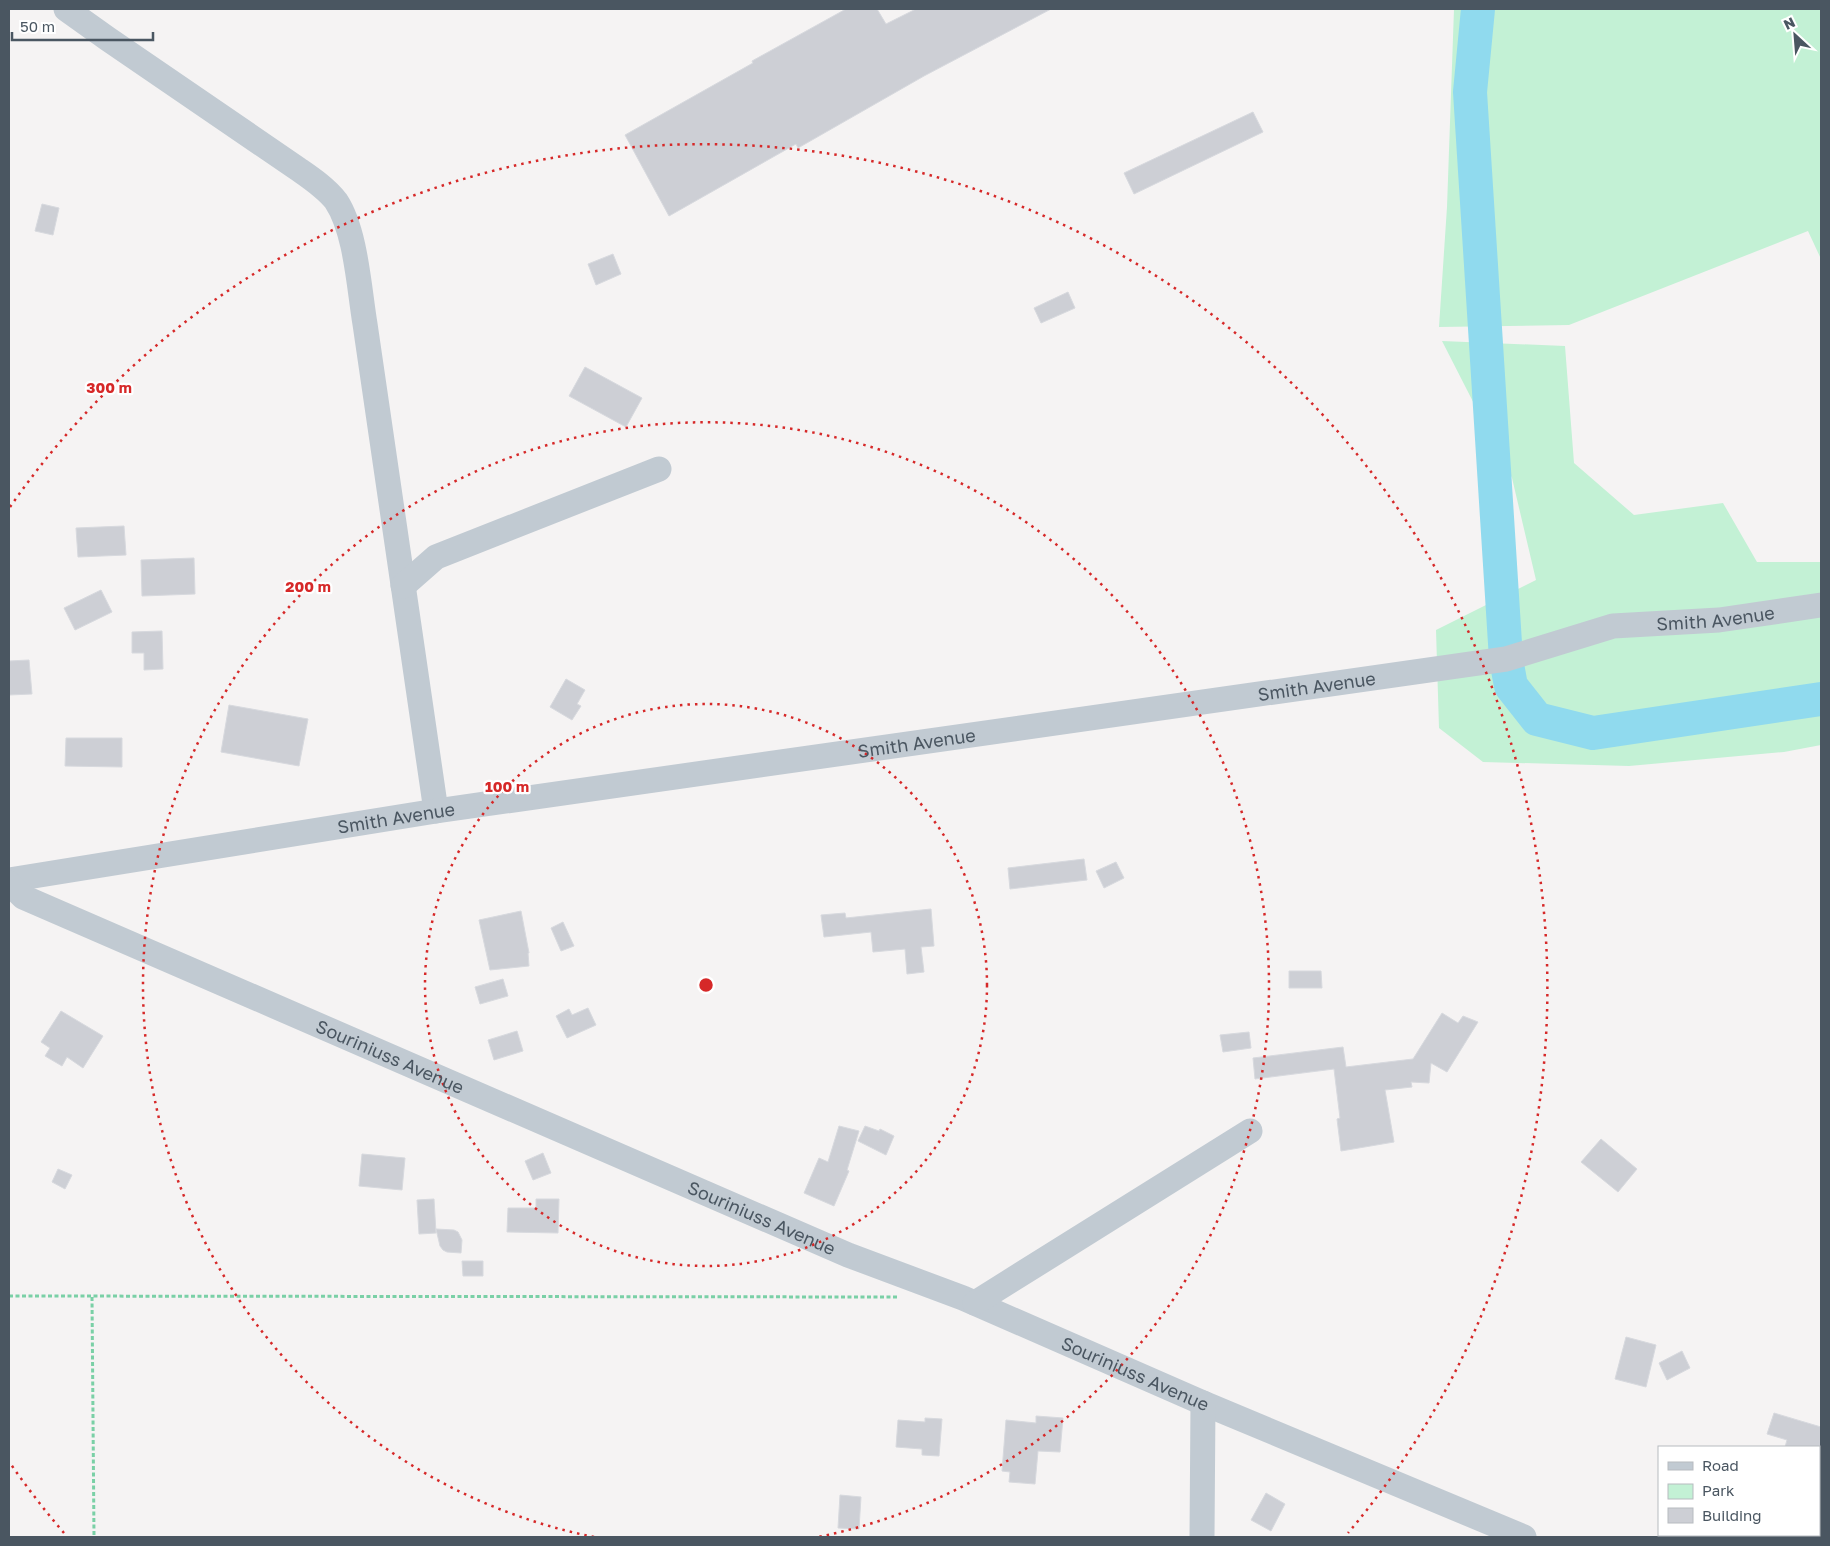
<svg xmlns="http://www.w3.org/2000/svg" width="1830" height="1546" font-family="'Golos Text',sans-serif">
	<rect width="100%" height="100%" fill="#f5f3f3"/>
	<path fill="#c3f1d5" d="M 1454,9 L 1821,9 L 1821,259 L 1808,231 L 1569,325 L 1439,327 L 1447,207 Z
		M 1442,341 L 1565,346 L 1574,463 L 1634,515 L 1723,503 L 1757,562 L 1821,562 L 1821,745 L 1784,752 L 1629,766 L 1483,762 L 1439,728 L 1436,630 L 1536,580 L 1512,478 Z"/>
	<g fill="none" stroke-linecap="round" stroke-linejoin="round">
		<path stroke="#90daee" stroke-width="34" d="M 1478,9 L 1470,92 L 1506,659 L 1511,686 L 1537,719 L 1593,733 L 1821,699"/>
	</g>
	<path fill="#cdcfd5" stroke="#d7d9de" d="M 846,9 L 877,9 L 886,24 L 916,9 L 1051,9 L 924,76 L 798,148 L 796,144 L 669,216 L 625,135 L 753,63 L 752,61 Z
		M 1253,112 L 1263,132 L 1134,194 L 1124,173 Z
		M 42,204 L 59,208 L 53,235 L 35,231 Z
		M 613,254 L 621,274 L 596,285 L 588,264 Z
		M 1068,292 L 1075,308 L 1041,323 L 1034,308 Z
		M 585,367 L 642,398 L 626,427 L 569,396 Z
		M 124,526 L 126,555 L 78,557 L 76,528 Z
		M 194,558 L 195,594 L 142,596 L 141,560 Z
		M 101,590 L 112,612 L 75,630 L 64,608 Z
		M 162,631 L 163,669 L 144,670 L 144,653 L 132,653 L 132,632 Z
		M 29,660 L 32,694 L 9,695 L 9,661 Z
		M 566,679 L 585,690 L 577,704 L 581,706 L 572,720 L 550,707 Z
		M 229,705 L 308,719 L 299,766 L 221,752 Z
		M 66,738 L 122,738 L 122,767 L 65,766 Z
		M 1084,859 L 1087,880 L 1010,889 L 1008,868 Z
		M 1116,862 L 1124,878 L 1104,888 L 1096,871 Z
		M 931,909 L 934,946 L 921,947 L 924,972 L 907,974 L 905,949 L 873,952 L 871,932 L 824,937 L 821,915 L 845,913 L 846,918 Z
		M 521,911 L 529,953 L 528,953 L 529,966 L 490,970 L 479,920 Z
		M 563,922 L 574,946 L 561,951 L 551,928 Z
		M 1289,971 L 1321,971 L 1322,988 L 1289,988 Z
		M 503,979 L 508,996 L 480,1004 L 475,987 Z
		M 588,1008 L 596,1025 L 567,1038 L 556,1016 L 569,1009 L 572,1015 Z
		M 61,1011 L 103,1036 L 83,1068 L 67,1057 L 62,1066 L 45,1056 L 50,1048 L 41,1042 Z
		M 1442,1013 L 1458,1023 L 1463,1016 L 1478,1022 L 1447,1072 L 1431,1063 L 1429,1083 L 1411,1082 L 1412,1087 L 1385,1090 L 1394,1142 L 1341,1151 L 1337,1119 L 1340,1118 L 1334,1069 L 1255,1079 L 1253,1058 L 1343,1047 L 1346,1067 L 1413,1059 Z
		M 517,1031 L 523,1051 L 494,1060 L 488,1040 Z
		M 1249,1032 L 1251,1048 L 1223,1052 L 1220,1035 Z
		M 839,1126 L 859,1131 L 847,1170 L 849,1171 L 834,1206 L 804,1193 L 819,1158 L 828,1162 Z
		M 865,1126 L 879,1131 L 880,1129 L 894,1136 L 886,1155 L 858,1141 Z
		M 1601,1139 L 1637,1169 L 1618,1192 L 1581,1162 Z
		M 543,1153 L 551,1173 L 533,1180 L 525,1161 Z
		M 362,1154 L 405,1158 L 402,1190 L 359,1186 Z
		M 58,1169 L 72,1175 L 65,1189 L 52,1182 Z
		M 434,1199 L 436,1233 L 419,1234 L 417,1200 Z
		M 536,1199 L 559,1199 L 558,1233 L 507,1232 L 508,1208 L 536,1208 Z
		M 436,1229 L 454,1230 L 458,1232 L 462,1240 L 461,1253 L 447,1252 L 443,1250 L 440,1246 Z
		M 462,1261 L 483,1261 L 483,1276 L 463,1276 Z
		M 1626,1337 L 1656,1345 L 1646,1387 L 1615,1379 Z
		M 1682,1351 L 1690,1368 L 1667,1380 L 1659,1363 Z
		M 1774,1413 L 1821,1427 L 1821,1447 L 1785,1447 L 1787,1440 L 1767,1434 Z
		M 1036,1416 L 1063,1418 L 1060,1452 L 1038,1451 L 1035,1484 L 1009,1482 L 1010,1472 L 1002,1471 L 1006,1420 L 1036,1423 Z
		M 925,1418 L 942,1419 L 939,1456 L 922,1455 L 922,1449 L 896,1447 L 898,1420 L 925,1422 Z
		M 1266,1493 L 1285,1504 L 1271,1531 L 1251,1520 Z
		M 840,1495 L 861,1497 L 859,1529 L 838,1528 Z"/>
	<g fill="none" stroke-linecap="round" stroke-linejoin="round">
		<path stroke="#7ad0a6" stroke-width="3" stroke-dasharray="4 2.5" stroke-linecap="butt" d="M 9,1296 L 898,1297
			M 92,1297 L 94,1537"/>
		<g stroke="#c1cad2" stroke-width="25">
			<path d="M 66,9 L 108,39 L 298,169 C 311,178 326,188 336,201 C 356,231 359,288 365,324 L 436,811"/>
			<path d="M 403,586 L 436,557 L 659,469"/>
			<path id="s1" d="M 9,880 L 436,811 L 1506,659 L 1613,626 L 1719,620 L 1821,605"/>
			<path id="s2" d="M 9,883 L 23,897 L 848,1255 L 963,1298 L 1203,1403 L 1524,1537"/>
			<path d="M 975,1303 L 1250,1131"/>
			<path d="M 1202,1537 L 1203,1403"/>
		</g>
	</g>
	<g fill="none" stroke="#d62828" stroke-width="2.5" stroke-dasharray="2.5 5">
		<circle cx="706" cy="985" r="281"/>
		<path d="M594 1537A563 563 0 1 1 818 1537"/>
		<path d="M64 1533A844 844 0 0 1 10 1463M10 507A844 844 0 1 1 1348 1533"/>
	</g>
	<g text-anchor="middle" dominant-baseline="central" stroke-width="4.5" stroke-linejoin="round" paint-order="stroke">
		<g font-size="18" fill="#4a5661" stroke="#fff">
			<text stroke="none"><textPath href="#s1" startOffset="1728">Smith Avenue</textPath></text>
			<text stroke="none"><textPath href="#s1" startOffset="1322">Smith Avenue</textPath></text>
			<text stroke="none"><textPath href="#s1" startOffset="918">Smith Avenue</textPath></text>
			<text stroke="none"><textPath href="#s1" startOffset="392">Smith Avenue</textPath></text>
			<text stroke="none"><textPath href="#s2" startOffset="420">Souriniuss Avenue</textPath></text>
			<text stroke="none"><textPath href="#s2" startOffset="825">Souriniuss Avenue</textPath></text>
			<text stroke="none"><textPath href="#s2" startOffset="1230">Souriniuss Avenue</textPath></text>
		</g>
	</g>
	<circle cx="706" cy="985" r="8" fill="#d62828" stroke="#fff" stroke-width="2.5"/>
	<g font-size="15" text-anchor="middle" font-weight="bold" fill="#d62828" stroke="#fff" stroke-width="4.5" stroke-linejoin="round" paint-order="stroke">
		<text x="109" y="393">300 m</text>
		<text x="308" y="592">200 m</text>
		<text x="507" y="792">100 m</text>
	</g>
	<rect width="1830" height="1546" fill="none" stroke="#4a5661" stroke-width="20"/>
	<rect x="1658" y="1446" width="162" height="90" fill="#ffffff" stroke="#b7bbc0"/>
	<rect x="1668" y="1462" width="25" height="8" fill="#c1cad2" stroke="#b7bbc0"/>
	<text x="1702" y="1471" font-size="15" fill="#4a5661">Road</text>
	<rect x="1668" y="1484" width="25" height="15" fill="#c3f1d5" stroke="#b7bbc0"/>
	<text x="1702" y="1496" font-size="15" fill="#4a5661">Park</text>
	<rect x="1668" y="1508" width="25" height="15" fill="#cdcfd5" stroke="#b7bbc0"/>
	<text x="1702" y="1521" font-size="15" fill="#4a5661">Building</text>
	<g transform="translate(1795 35) rotate(334)" stroke="#ffffff" stroke-width="4" paint-order="stroke">
	<path d="M0-4L9 19L0 12L-9 19Z" fill="#4a5661"/>
	<text y="-8" font-size="14" font-weight="bold" text-anchor="middle" fill="#4a5661">N</text>
	</g>
	<path d="M12 32v8h141v-8" fill="none" stroke="#4a5661" stroke-width="2.5"/>
	<text x="20" y="32" font-size="15" fill="#4a5661" stroke="#ffffff" stroke-width="4" paint-order="stroke">50 m</text>
</svg>
